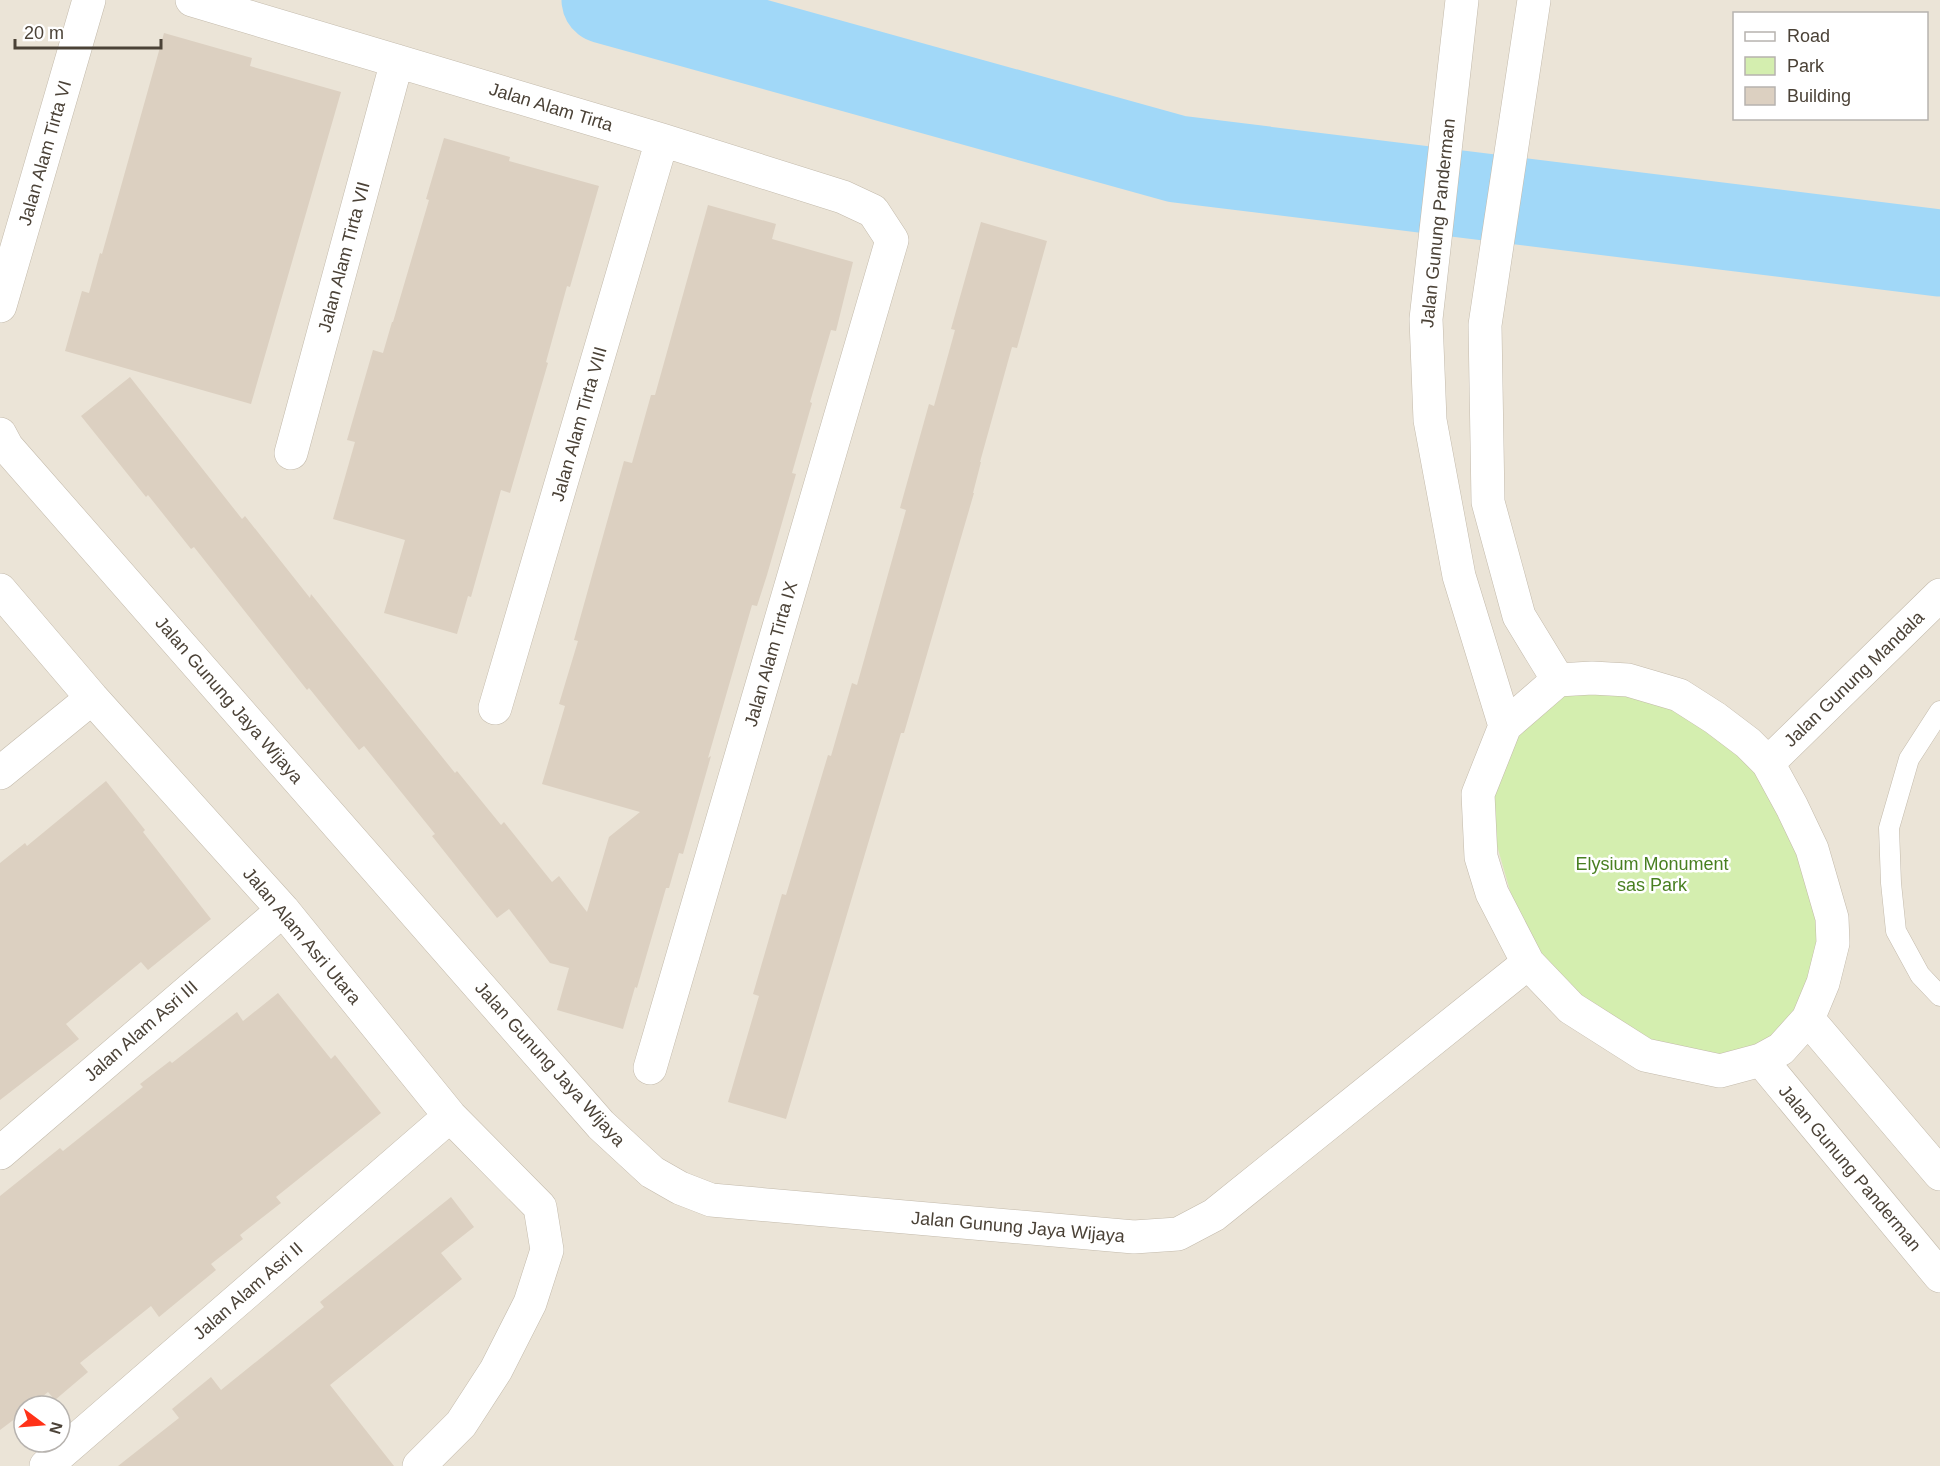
<svg xmlns="http://www.w3.org/2000/svg" width="1940" height="1466" font-family="Arial,sans-serif">
	<rect width="100%" height="100%" fill="#f6f2ea"/>
	<path fill="#ebe4d7" fill-rule="evenodd" d="M 0,0 L 1940,0 L 1940,1466 L 0,1466 ZM 1734,14 L 1926,14 L 1926,118 L 1734,118 ZM 24,1406 L 60,1406 L 60,1442 L 24,1442 Z"/>
	<path fill="#d4eeaf" d="M 1558,683 L 1673,699 L 1762,772 L 1822,915 L 1816,982 L 1778,1045 L 1717,1061 L 1636,1040 L 1530,960 L 1483,797 L 1512,720 Z"/>
	<g fill="none" stroke-linecap="round" stroke-linejoin="round">
		<path stroke="#a1d8f8" stroke-width="87" d="M 605,0 L 1177,159 L 1940,253"/>
	</g>
	<path fill="#dcd0c1" d="M 164,33 L 252,58 L 250,66 L 341,92 L 251,404 L 65,351 L 82,291 L 89,293 L 100,253 L 102,254 Z
		M 444,138 L 510,157 L 509,161 L 599,186 L 570,287 L 567,286 L 546,362 L 548,363 L 510,493 L 501,490 L 471,597 L 468,596 L 457,634 L 384,613 L 405,540 L 333,519 L 355,442 L 347,440 L 373,350 L 383,353 L 392,322 L 393,322 L 429,200 L 426,199 Z
		M 708,205 L 776,224 L 772,239 L 853,262 L 836,331 L 831,330 L 810,402 L 812,403 L 792,473 L 796,474 L 767,575 L 757,606 L 752,605 L 708,758 L 711,756 L 683,854 L 679,853 L 669,888 L 666,888 L 637,988 L 635,987 L 623,1029 L 557,1010 L 569,968 L 550,963 L 509,909 L 497,918 L 432,836 L 435,834 L 364,746 L 359,750 L 309,688 L 307,690 L 194,547 L 191,549 L 148,495 L 146,497 L 81,416 L 130,377 L 242,519 L 245,516 L 310,598 L 311,594 L 455,773 L 457,771 L 501,825 L 504,822 L 552,882 L 559,876 L 587,912 L 609,837 L 640,812 L 542,784 L 565,706 L 559,704 L 578,641 L 574,640 L 624,461 L 632,463 L 651,395 L 655,395 Z
		M 981,222 L 1047,241 L 1017,348 L 1012,347 L 980,462 L 981,462 L 973,493 L 974,493 L 904,733 L 901,733 L 786,1119 L 728,1102 L 759,996 L 753,994 L 782,894 L 786,895 L 828,755 L 831,756 L 852,683 L 857,685 L 906,510 L 900,508 L 929,404 L 934,406 L 955,330 L 951,329 Z
		M 106,781 L 145,830 L 143,832 L 211,919 L 148,970 L 141,962 L 66,1024 L 79,1039 L 0,1100 L 0,863 L 25,843 L 27,846 Z
		M 278,993 L 331,1059 L 335,1055 L 381,1113 L 276,1197 L 281,1203 L 240,1235 L 243,1239 L 211,1264 L 216,1270 L 159,1317 L 151,1306 L 80,1363 L 88,1372 L 55,1400 L 48,1392 L 31,1406 L 24,1406 L 24,1412 L 0,1430 L 0,1196 L 60,1148 L 63,1151 L 143,1087 L 140,1084 L 170,1061 L 172,1063 L 237,1012 L 243,1021 Z
		M 451,1197 L 474,1227 L 441,1253 L 462,1279 L 330,1385 L 394,1466 L 118,1466 L 179,1418 L 172,1409 L 211,1377 L 221,1390 L 324,1307 L 320,1302 Z"/>
	<g fill="none" stroke-linecap="round" stroke-linejoin="round">
		<defs>
			<path id="lane" d="M 1940,711 L 1909,759 L 1889,828 L 1891,883 L 1896,931 L 1920,975 L 1940,996"/>
			<path id="street" d="M 192,0 L 662,140 L 843,197 L 873,211 L 892,240 L 650,1068
				M 1462,0 L 1426,319 L 1430,420 L 1459,576 L 1505,726
				M 1534,0 L 1485,325 L 1488,502 L 1519,616 L 1558,680
				M 0,306 L 89,0
				M 0,434 L 7,447 L 601,1125 L 652,1172 L 680,1188 L 711,1200 L 1134,1237 L 1178,1234 L 1214,1215 L 1528,963
				M 291,453 L 397,61
				M 0,590 L 92,698 L 283,910 L 450,1116 L 540,1207 L 547,1250 L 530,1303 L 496,1370 L 461,1424 L 419,1466
				M 1592,678 L 1628,680 L 1679,695 L 1715,718 L 1748,743 L 1768,763 L 1792,807 L 1812,849 L 1832,918 L 1833,943 L 1823,983 L 1808,1019 L 1781,1049 L 1761,1060 L 1720,1071 L 1645,1055 L 1571,1008 L 1528,963 L 1492,893 L 1481,857 L 1478,794 L 1505,726 L 1558,680 Z
				M 495,708 L 662,140
				M 1768,763 L 1940,595
				M 0,773 L 92,698
				M 1808,1019 L 1940,1174
				M 1761,1060 L 1940,1276
				M 0,1153 L 283,910
				M 46,1466 L 450,1116"/>
		</defs>
		<use href="#lane" stroke="#c3baab" stroke-width="21"/>
		<use href="#street" stroke="#c3baab" stroke-width="34"/>
		<use href="#lane" stroke="#fff" stroke-width="20"/>
		<use href="#street" stroke="#fff" stroke-width="33"/>
	</g>
	<g text-anchor="middle" dominant-baseline="central" stroke-width="5" stroke-linejoin="round" paint-order="stroke">
		<g font-size="18" fill="#4b4237" stroke="#fff">
			<text transform="translate(551 107) rotate(17)">Jalan Alam Tirta</text>
			<text transform="translate(45 153) rotate(-74)">Jalan Alam Tirta VI</text>
			<text transform="translate(1438 223) rotate(-84)">Jalan Gunung Panderman</text>
			<text transform="translate(344 257) rotate(-75)">Jalan Alam Tirta VII</text>
			<text transform="translate(579 424) rotate(-74)">Jalan Alam Tirta VIII</text>
			<text transform="translate(771 654) rotate(-74)">Jalan Alam Tirta IX</text>
			<text transform="translate(1854 679) rotate(-44)">Jalan Gunung Mandala</text>
			<text transform="translate(229 700) rotate(49)">Jalan Gunung Jaya Wijaya</text>
			<text transform="translate(302 936) rotate(50)">Jalan Alam Asri Utara</text>
			<text transform="translate(141 1031) rotate(-41)">Jalan Alam Asri III</text>
			<text transform="translate(550 1064) rotate(48)">Jalan Gunung Jaya Wijaya</text>
			<text transform="translate(1850 1168) rotate(50)">Jalan Gunung Panderman</text>
			<text transform="translate(1018 1227) rotate(5)">Jalan Gunung Jaya Wijaya</text>
			<text transform="translate(248 1291) rotate(-41)">Jalan Alam Asri II</text>
		</g>
		<g font-size="18" fill="#487f21" stroke="#fff">
			<text x="1652" y="864">Elysium Monument<tspan x="1652" dy="21">sas Park</tspan></text>
		</g>
	</g>
	<rect x="1733" y="12" width="195" height="108" fill="#ffffff" stroke="#b7b3af" stroke-width="1.5"/>
	<rect x="1745" y="32" width="30" height="9" fill="#ffffff" stroke="#b7b3af" stroke-width="1.5"/>
	<text x="1787" y="42" font-size="18" fill="#4b4237">Road</text>
	<rect x="1745" y="57" width="30" height="18" fill="#d4eeaf" stroke="#b7b3af" stroke-width="1.5"/>
	<text x="1787" y="72" font-size="18" fill="#4b4237">Park</text>
	<rect x="1745" y="87" width="30" height="18" fill="#dcd0c1" stroke="#b7b3af" stroke-width="1.5"/>
	<text x="1787" y="102" font-size="18" fill="#4b4237">Building</text>
	<g transform="translate(42 1424) rotate(106)"><circle r="28" fill="#ffffff" stroke="#b7b3af" stroke-width="1.5"/>
	<path d="M0-4.5L10 22L0 15L-10 22Z" fill="#ff3218"/>
	<text y="-9" font-size="16" font-weight="bold" text-anchor="middle" fill="#4b4237">N</text>
	</g>
	<path d="M15 39v9h146v-9" fill="none" stroke="#4b4237" stroke-width="3"/>
	<text x="24" y="39" font-size="18" fill="#4b4237" stroke="#ffffff" stroke-width="4.5" paint-order="stroke">20 m</text>
</svg>
